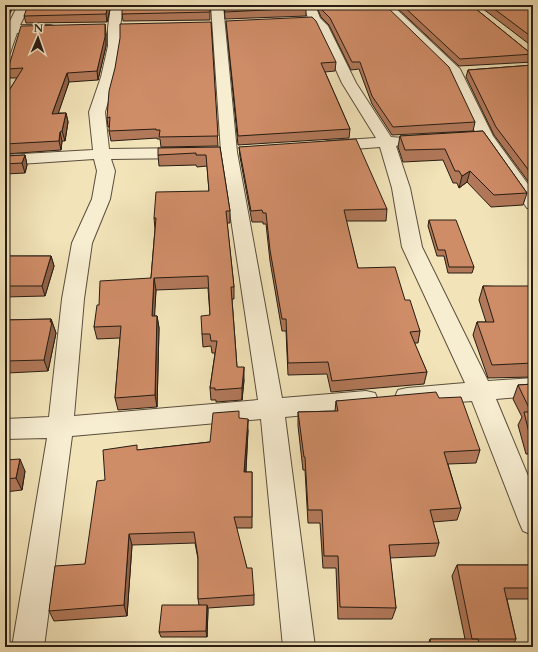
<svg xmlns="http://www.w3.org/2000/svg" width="538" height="652" font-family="Cardo,serif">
	<rect width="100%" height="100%" fill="#f2e3b8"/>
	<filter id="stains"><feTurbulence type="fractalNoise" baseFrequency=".005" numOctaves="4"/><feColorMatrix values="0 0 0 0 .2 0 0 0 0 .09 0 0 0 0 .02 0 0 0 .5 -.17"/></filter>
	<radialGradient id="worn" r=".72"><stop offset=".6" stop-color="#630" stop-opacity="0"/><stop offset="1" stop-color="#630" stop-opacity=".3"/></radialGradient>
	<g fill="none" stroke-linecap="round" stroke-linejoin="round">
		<defs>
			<path id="street" d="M 18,5 L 30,5 L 20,25 L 50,25 L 54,26 L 56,29 L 54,32 L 50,33 L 17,33 L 10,53 L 5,54 L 5,25 L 8,25 Z
				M 111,5 L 123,5 L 120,28 L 120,46 L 115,77 L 105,112 L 109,149 L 188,148 L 194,150 L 196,153 L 194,156 L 188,158 L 111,159 L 115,171 L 110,199 L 92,243 L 84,299 L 74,416 L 258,400 L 221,152 L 211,5 L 223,5 L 237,152 L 282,398 L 366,391 L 375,393 L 378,400 L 375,407 L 366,409 L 285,417 L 315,647 L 283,647 L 261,419 L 72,436 L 44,647 L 12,647 L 47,438 L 5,439 L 5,419 L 49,417 L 62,299 L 72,243 L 92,199 L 97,171 L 94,159 L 5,165 L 5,155 L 93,150 L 89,112 L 101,77 L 108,46 L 108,28 Z
				M 303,5 L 315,5 L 320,18 L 328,26 L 356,83 L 391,137 L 403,138 L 405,141 L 403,144 L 396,146 L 410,188 L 422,247 L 488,381 L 533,378 L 533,396 L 496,399 L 533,488 L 533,535 L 523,531 L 519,522 L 472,401 L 407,406 L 398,404 L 395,397 L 398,390 L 407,388 L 465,383 L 402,247 L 392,188 L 380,147 L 328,151 L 322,149 L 320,146 L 322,143 L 328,141 L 376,138 L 342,83 L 317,28 L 309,20 Z
				M 379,5 L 392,5 L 460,69 L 493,136 L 533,191 L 533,209 L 527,208 L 477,136 L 449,74 Z"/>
		</defs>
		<use href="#street" stroke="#5a4e3c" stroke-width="2"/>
		<use href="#street" fill="#f7edd1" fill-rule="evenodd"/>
	</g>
	<path fill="#b17859" stroke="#271c13" d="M 5,5 L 14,5 L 9,15 L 5,15 Z
		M 111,5 L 107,22 L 26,23 L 24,16 Z
		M 210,5 L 210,20 L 123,21 L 122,14 Z
		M 224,5 L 305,5 L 306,8 L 306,16 L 225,19 Z
		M 316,5 L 385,5 L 475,122 L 473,131 L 392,135 L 372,104 L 359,69 L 351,70 L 329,25 L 321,17 Z
		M 394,5 L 471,5 L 529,52 L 533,52 L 533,62 L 459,66 Z
		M 478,5 L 533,5 L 533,47 Z
		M 226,21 L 336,62 L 335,71 L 325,72 L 350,129 L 349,138 L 238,145 Z
		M 211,22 L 218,146 L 161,147 L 160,139 L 157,139 L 157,138 L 111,141 L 109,131 L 110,127 L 108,127 L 107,118 Z
		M 106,33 L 106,46 L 98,80 L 69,82 L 58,113 L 66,113 L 68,122 L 65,141 L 62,141 L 61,150 L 5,154 L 5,97 L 17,78 L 10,78 L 8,69 Z
		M 533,65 L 533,188 L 494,135 L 466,77 L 468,70 Z
		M 483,131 L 527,193 L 523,205 L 491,207 L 467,182 L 459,188 L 457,183 L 453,183 L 443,160 L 403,162 L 398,147 L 400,136 Z
		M 220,147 L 230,211 L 230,223 L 227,223 L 234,287 L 234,299 L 232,299 L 237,367 L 244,380 L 242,400 L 216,402 L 216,400 L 211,400 L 210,388 L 215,353 L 212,353 L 211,346 L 203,347 L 202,334 L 210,315 L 208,288 L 156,290 L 154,316 L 157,316 L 159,328 L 157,407 L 118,410 L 115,398 L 120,338 L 97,339 L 94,327 L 99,305 L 151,278 L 155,229 L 154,218 L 209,191 L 207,166 L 197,167 L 196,165 L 159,166 L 158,155 Z
		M 239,147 L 387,209 L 386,221 L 346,221 L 358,268 L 405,300 L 420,331 L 418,343 L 414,343 L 427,372 L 424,384 L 331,392 L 327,374 L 288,375 L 286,331 L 282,331 L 270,261 L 266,224 L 263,224 L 263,222 L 252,222 L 240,157 Z
		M 25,155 L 27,165 L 25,173 L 5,174 L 5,156 Z
		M 429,220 L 474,267 L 472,273 L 448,273 L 444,256 L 437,256 L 428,226 Z
		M 5,256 L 51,256 L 54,266 L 45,296 L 5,297 Z
		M 483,286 L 533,288 L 533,377 L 488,378 L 473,335 L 477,322 L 486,322 L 479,300 Z
		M 51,319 L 56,333 L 48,371 L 7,373 L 5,381 L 5,320 Z
		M 533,384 L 533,454 L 526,454 L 518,425 L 522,417 L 513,399 L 518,385 Z
		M 439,398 L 480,450 L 476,463 L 448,464 L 461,508 L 457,520 L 433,522 L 439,543 L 435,556 L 390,558 L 396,608 L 392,619 L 338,619 L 336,568 L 323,568 L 320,523 L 308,523 L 305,470 L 303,470 L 298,426 L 298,412 L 335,411 L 336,401 Z
		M 240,419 L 248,430 L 246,472 L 252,472 L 252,528 L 236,528 L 254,595 L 254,605 L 208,608 L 207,637 L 161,637 L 159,632 L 199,605 L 198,599 L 198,559 L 195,543 L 132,545 L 127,616 L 54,621 L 49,611 L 85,564 L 105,480 L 138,450 L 210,442 Z
		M 5,460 L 25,471 L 22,490 L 5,492 Z
		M 457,565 L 533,565 L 533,599 L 507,599 L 516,639 L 512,647 L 427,647 L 430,639 L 465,639 L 452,576 Z"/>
	<path fill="#906248" stroke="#271c13" d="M 8,5 L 14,5 L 9,15 L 7,7 Z
		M 108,5 L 111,5 L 107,22 L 106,14 Z
		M 105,24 L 106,33 L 106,46 L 98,80 L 97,71 Z
		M 67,73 L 69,82 L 55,123 L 52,114 Z
		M 66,113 L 68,122 L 65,141 L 62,131 Z
		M 60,132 L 62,141 L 61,150 L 59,141 Z
		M 25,155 L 27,165 L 25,173 L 22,163 Z
		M 470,171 L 467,182 L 459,188 L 462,176 Z
		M 6,211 L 9,223 L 5,250 L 5,216 Z
		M 51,256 L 54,266 L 45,296 L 42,286 Z
		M 154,278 L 156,290 L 154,328 L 152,316 Z
		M 157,316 L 159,328 L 157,407 L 155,395 Z
		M 51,319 L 56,333 L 48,371 L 44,360 Z
		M 244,367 L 244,380 L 242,400 L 242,388 Z
		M 5,368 L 7,373 L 5,381 Z
		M 248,419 L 248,430 L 245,483 L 244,472 Z
		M 5,437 L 6,440 L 5,448 Z
		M 20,459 L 25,471 L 22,490 L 16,478 Z
		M 129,534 L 132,545 L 127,616 L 124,605 Z
		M 207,605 L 208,610 L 207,637 L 206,631 Z"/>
	<path fill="#ce8c67" stroke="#271c13" d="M 5,5 L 8,5 L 7,7 L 5,7 Z
		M 28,5 L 108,5 L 106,14 L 24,16 Z
		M 122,5 L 210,5 L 210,12 L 122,14 Z
		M 224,5 L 305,5 L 306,8 L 225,12 Z
		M 319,5 L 385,5 L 449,67 L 475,122 L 393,127 L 372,96 L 360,62 L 352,62 L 330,18 L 322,10 Z
		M 402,5 L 471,5 L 529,52 L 533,52 L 533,54 L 460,59 Z
		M 489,5 L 533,5 L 533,38 Z
		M 312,17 L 316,21 L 336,62 L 321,63 L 350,129 L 238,136 L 226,21 Z
		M 211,22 L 218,136 L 159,137 L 160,130 L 156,130 L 156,129 L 109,131 L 110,117 L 107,118 L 109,91 L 115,68 L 120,38 L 120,24 Z
		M 105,24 L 105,37 L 97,71 L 67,73 L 52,114 L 66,113 L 62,131 L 60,132 L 59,141 L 5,144 L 5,97 L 23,68 L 8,69 L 21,26 Z
		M 533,65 L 533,176 L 496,127 L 468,70 Z
		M 483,131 L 527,193 L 494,195 L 470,171 L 462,176 L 459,171 L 455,171 L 445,149 L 405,150 L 400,136 Z
		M 356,139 L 387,209 L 344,210 L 358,268 L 395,267 L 405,300 L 410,300 L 420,331 L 410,332 L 427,372 L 332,381 L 328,362 L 288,363 L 286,319 L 282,319 L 270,250 L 266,213 L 263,213 L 262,210 L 251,211 L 239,147 Z
		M 220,147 L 230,211 L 226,211 L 234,287 L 231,287 L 237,367 L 244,367 L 242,388 L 215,390 L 215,388 L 210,388 L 217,341 L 211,341 L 210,334 L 202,334 L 201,316 L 210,315 L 208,276 L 154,278 L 152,316 L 157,316 L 155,395 L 115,398 L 121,326 L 94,327 L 97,305 L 99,305 L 100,281 L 151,278 L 156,218 L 154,218 L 156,192 L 209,191 L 206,155 L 196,155 L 196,153 L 158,155 L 158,148 Z
		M 25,155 L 22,163 L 5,164 L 5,156 Z
		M 429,220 L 456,220 L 474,267 L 449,267 L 445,250 L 438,250 Z
		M 5,256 L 51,256 L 42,286 L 5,286 Z
		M 483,286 L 532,286 L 533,288 L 533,363 L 492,365 L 477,322 L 494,322 Z
		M 51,319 L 50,322 L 52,322 L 44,360 L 5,361 L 5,320 Z
		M 533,384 L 533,441 L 531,441 L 524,412 L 531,412 L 518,385 Z
		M 436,392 L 439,398 L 461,397 L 480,450 L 444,452 L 461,508 L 430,510 L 439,543 L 389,545 L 396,608 L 340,607 L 338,556 L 324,556 L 322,510 L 308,510 L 305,457 L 304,457 L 298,412 L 338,411 L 336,401 Z
		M 239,411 L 239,418 L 248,419 L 244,472 L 252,472 L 252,517 L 234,517 L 247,568 L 252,568 L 254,595 L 198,599 L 198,557 L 194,532 L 129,534 L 124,605 L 49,611 L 55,566 L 85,564 L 97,481 L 105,480 L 103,450 L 137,445 L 137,450 L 210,442 L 213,413 Z
		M 20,459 L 16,478 L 5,479 L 5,460 Z
		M 457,565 L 533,565 L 533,588 L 504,588 L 516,639 L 472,639 Z
		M 162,605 L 207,605 L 206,631 L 159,632 Z
		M 430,639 L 478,639 L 480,647 L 431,647 Z"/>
	<rect width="538" height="652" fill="none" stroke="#f2e3b8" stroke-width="20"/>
	<rect x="6" y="6" width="526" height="640" fill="none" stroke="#271c13" stroke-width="2"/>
	<rect x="10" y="10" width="518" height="632" fill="none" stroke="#271c13"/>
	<g transform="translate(38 38) rotate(2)" stroke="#f7edd1" stroke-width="3" paint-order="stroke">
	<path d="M0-3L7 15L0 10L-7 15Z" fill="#271c13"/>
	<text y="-6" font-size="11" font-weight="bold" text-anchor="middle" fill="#271c13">N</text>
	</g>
	<rect width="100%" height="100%" filter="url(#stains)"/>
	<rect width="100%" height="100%" fill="url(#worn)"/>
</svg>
